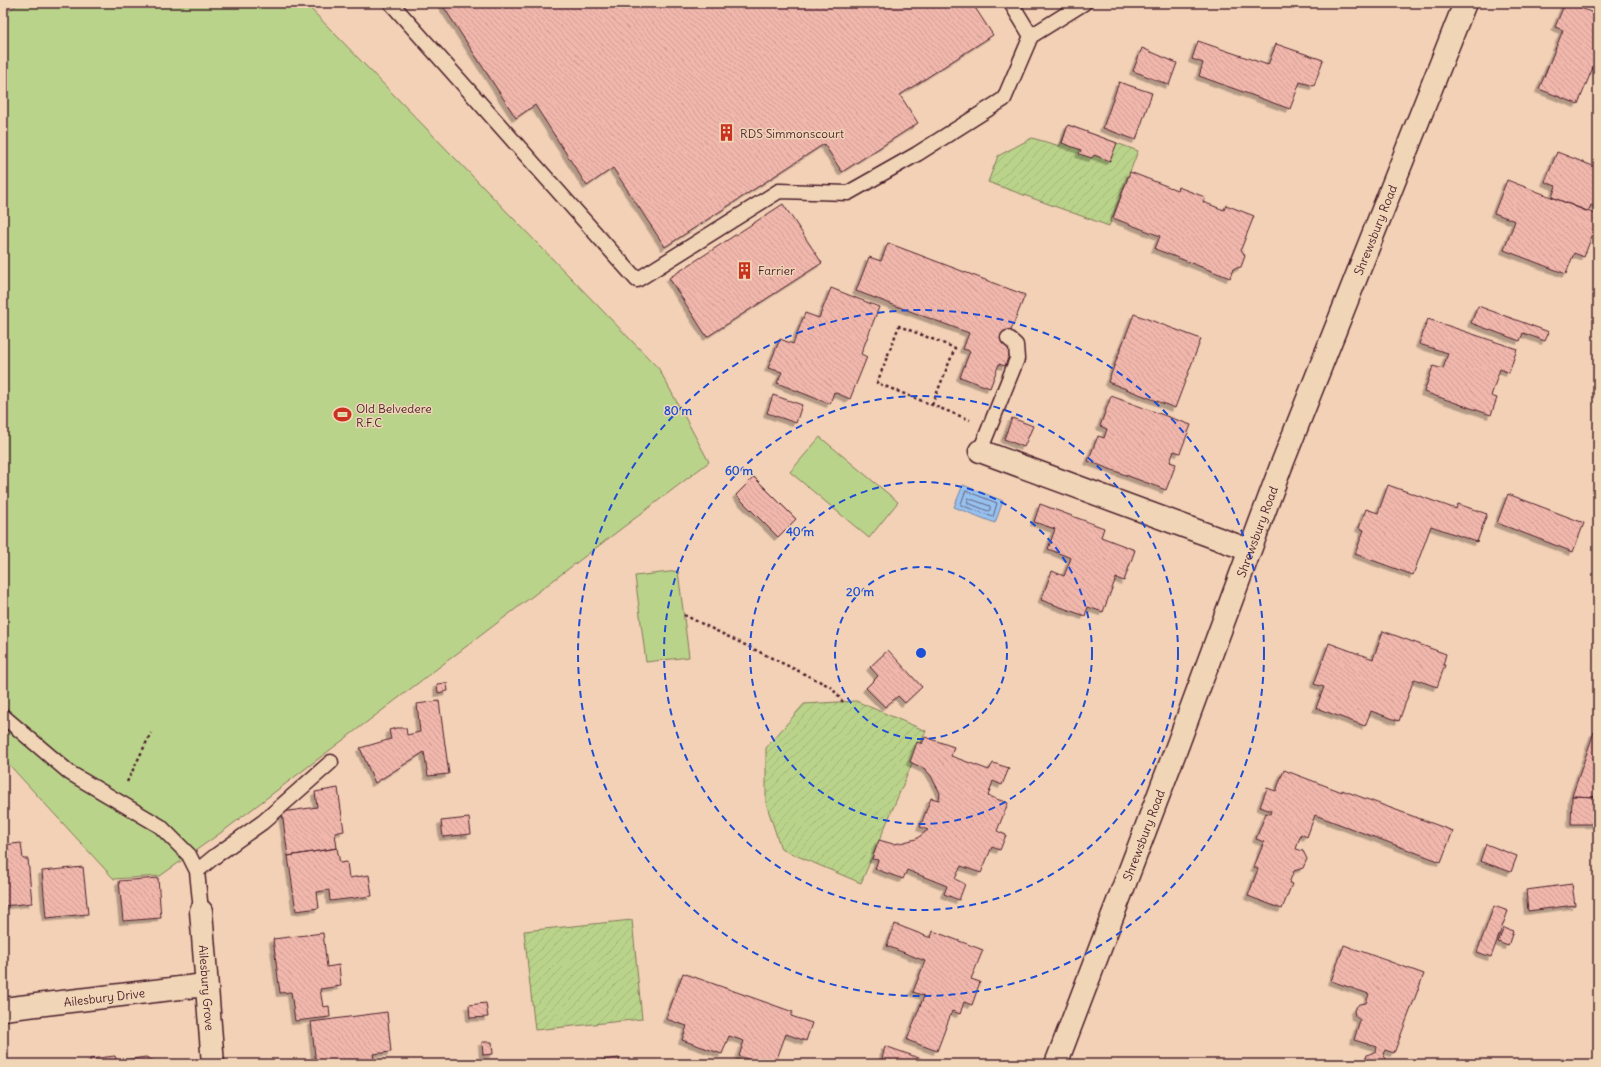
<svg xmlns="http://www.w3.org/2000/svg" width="1601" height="1067" font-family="Delius,sans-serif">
	<defs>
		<pattern id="garden-furrows" width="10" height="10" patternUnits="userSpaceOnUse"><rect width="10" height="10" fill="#bad38a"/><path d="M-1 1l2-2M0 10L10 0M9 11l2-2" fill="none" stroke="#a1b577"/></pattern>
		<pattern id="building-back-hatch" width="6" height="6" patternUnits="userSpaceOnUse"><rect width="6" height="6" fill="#f1b7ac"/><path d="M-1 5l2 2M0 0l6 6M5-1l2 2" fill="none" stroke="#d09d94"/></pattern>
		<filter id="shadow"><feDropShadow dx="-3.5" dy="3.5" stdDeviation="0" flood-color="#0004"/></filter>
	</defs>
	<rect width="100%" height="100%" fill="#f2d1b6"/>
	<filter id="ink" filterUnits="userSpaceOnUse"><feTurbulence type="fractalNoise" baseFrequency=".025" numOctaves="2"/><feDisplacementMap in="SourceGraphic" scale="8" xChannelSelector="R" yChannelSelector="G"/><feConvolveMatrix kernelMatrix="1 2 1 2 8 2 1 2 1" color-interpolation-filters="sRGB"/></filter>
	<g filter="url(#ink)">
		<path fill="url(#garden-furrows)" stroke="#82795a" d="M 1068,125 L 1138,151 L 1109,226 L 988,182 L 998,156 L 1032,138 L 1060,146 Z
			M 856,701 L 926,731 L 861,883 L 781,849 L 766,803 L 766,748 L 804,704 Z
			M 632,920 L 642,1019 L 535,1030 L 524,931 Z"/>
		<path fill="#bad38a" stroke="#82795a" d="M 20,3 L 305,3 L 659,369 L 709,462 L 226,829 L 160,876 L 114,879 L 3,758 L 3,14 Z
			M 820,437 L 898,502 L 869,538 L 790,472 Z
			M 678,571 L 689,657 L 646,662 L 635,576 Z"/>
		<path fill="#96c2f0" stroke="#7881a1" d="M 963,485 L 1003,501 L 995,523 L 954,507 Z"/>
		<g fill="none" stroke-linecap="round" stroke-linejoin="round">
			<path stroke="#68607a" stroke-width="1" d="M 966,491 L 997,503 L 993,517 L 961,505 Z
				M 968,498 L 990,506 L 990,510 L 988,511 L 968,503 Z"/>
		</g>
		<path fill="url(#building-back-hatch)" stroke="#4a1f2b" filter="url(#shadow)" d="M 441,3 L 972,3 L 993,35 L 900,95 L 918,123 L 842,172 L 824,144 L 665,247 L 613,168 L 587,186 L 535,105 L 516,118 Z
			M 1565,3 L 1569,3 L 1598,15 L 1598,61 L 1596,60 L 1578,104 L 1539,89 L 1563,30 L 1555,27 Z
			M 1198,41 L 1268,65 L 1276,44 L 1323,60 L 1314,86 L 1300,82 L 1290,109 L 1199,76 L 1203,63 L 1192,59 Z
			M 1142,48 L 1177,63 L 1169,85 L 1133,71 Z
			M 1119,82 L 1152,93 L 1136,140 L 1103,128 Z
			M 1068,125 L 1117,143 L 1110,161 L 1094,155 L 1092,158 L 1079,154 L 1081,150 L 1062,143 Z
			M 1557,152 L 1598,168 L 1598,208 L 1591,205 L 1588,212 L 1552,197 L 1556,186 L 1545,182 Z
			M 1130,172 L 1177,190 L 1178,187 L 1205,197 L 1203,202 L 1224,210 L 1226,205 L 1254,216 L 1241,249 L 1245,256 L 1241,267 L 1233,269 L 1230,278 L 1155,249 L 1160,236 L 1113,218 Z
			M 1507,180 L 1598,215 L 1598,220 L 1584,257 L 1574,253 L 1566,274 L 1504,250 L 1515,221 L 1494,213 Z
			M 783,204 L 822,263 L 707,337 L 669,278 Z
			M 888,243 L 1025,295 L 1008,338 L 1013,344 L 1005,366 L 999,364 L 990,388 L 960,377 L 970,351 L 963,349 L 969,333 L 856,291 L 869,257 L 881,261 Z
			M 831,288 L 879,307 L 861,354 L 867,357 L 850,399 L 834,392 L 830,404 L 777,383 L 782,372 L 768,368 L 780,339 L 793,344 L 805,313 L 819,318 Z
			M 1478,306 L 1549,332 L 1545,341 L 1523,333 L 1520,341 L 1471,323 Z
			M 1134,314 L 1201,339 L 1175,408 L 1108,382 Z
			M 1428,319 L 1517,349 L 1509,373 L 1500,369 L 1491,396 L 1497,398 L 1491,415 L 1424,392 L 1433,366 L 1443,369 L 1448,353 L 1419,344 Z
			M 773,395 L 802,405 L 796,423 L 767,413 Z
			M 1111,396 L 1191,425 L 1180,453 L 1174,451 L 1170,462 L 1176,464 L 1166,490 L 1088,461 L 1098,436 L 1104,438 L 1107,429 L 1100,426 Z
			M 1012,418 L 1033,426 L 1024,447 L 1004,439 Z
			M 754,477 L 796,519 L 778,537 L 736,495 Z
			M 1388,485 L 1456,509 L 1458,504 L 1487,514 L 1477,542 L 1431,526 L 1413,575 L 1355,554 L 1364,530 L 1359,528 L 1366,509 L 1378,513 Z
			M 1508,494 L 1584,523 L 1573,552 L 1497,523 Z
			M 1040,504 L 1104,528 L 1101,537 L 1135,550 L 1124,581 L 1116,578 L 1103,612 L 1088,607 L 1085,616 L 1041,600 L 1052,571 L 1064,576 L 1071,558 L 1048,549 L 1055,529 L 1034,522 Z
			M 1383,631 L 1446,654 L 1443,665 L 1445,665 L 1437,687 L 1414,679 L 1399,721 L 1371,711 L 1365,726 L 1316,708 L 1324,687 L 1314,684 L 1329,643 L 1373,659 Z
			M 888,650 L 922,687 L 905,703 L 898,696 L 885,707 L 866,688 L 878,676 L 870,667 Z
			M 447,683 L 448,691 L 438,693 L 437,684 Z
			M 439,701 L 449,774 L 428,776 L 424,752 L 375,783 L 360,748 L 391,739 L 389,730 L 396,728 L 406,728 L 407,735 L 420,732 L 417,704 Z
			M 1594,732 L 1598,733 L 1598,797 L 1572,796 Z
			M 925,737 L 954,747 L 951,756 L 989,770 L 993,763 L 1009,768 L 1002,785 L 993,781 L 988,796 L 1008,803 L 997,831 L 1006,835 L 1000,850 L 992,847 L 981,873 L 961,866 L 955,879 L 965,884 L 959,900 L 944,894 L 947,886 L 907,870 L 903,879 L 875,869 L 878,860 L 872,859 L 879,840 L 893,844 L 900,843 L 916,839 L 928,830 L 920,827 L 931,798 L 939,800 L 940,793 L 931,776 L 925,769 L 910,762 L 917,742 L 922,744 Z
			M 1284,770 L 1342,792 L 1342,790 L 1453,831 L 1441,862 L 1315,815 L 1307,837 L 1301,834 L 1296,849 L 1303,851 L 1307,859 L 1303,868 L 1294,871 L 1289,883 L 1292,884 L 1282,909 L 1248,896 L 1258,869 L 1254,867 L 1264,842 L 1256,839 L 1266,813 L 1270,814 L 1271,811 L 1260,807 L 1267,788 L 1276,791 Z
			M 338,788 L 344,831 L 335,833 L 337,848 L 288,856 L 282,812 L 317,807 L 315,792 Z
			M 1572,796 L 1598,797 L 1598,824 L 1571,824 Z
			M 469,818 L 471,834 L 443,837 L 441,821 Z
			M 21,843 L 23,859 L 28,859 L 32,903 L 3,906 L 3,845 Z
			M 1486,844 L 1517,856 L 1511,872 L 1480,861 Z
			M 337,848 L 340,863 L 347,862 L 349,878 L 369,875 L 372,896 L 330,901 L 329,890 L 317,892 L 319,908 L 296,911 L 288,856 Z
			M 83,867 L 88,914 L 46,918 L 42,871 Z
			M 158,878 L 161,918 L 123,921 L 119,881 Z
			M 1572,884 L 1575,905 L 1528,911 L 1526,890 Z
			M 1494,906 L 1508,911 L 1491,957 L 1477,952 Z
			M 895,924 L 931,938 L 933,931 L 983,950 L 971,979 L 980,982 L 972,1005 L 964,1002 L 960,1014 L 952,1011 L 937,1051 L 907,1040 L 924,996 L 913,992 L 925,961 L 887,946 Z
			M 1504,928 L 1513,931 L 1508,946 L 1498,942 Z
			M 323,933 L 327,967 L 339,965 L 341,986 L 320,989 L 323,1007 L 329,1006 L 330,1017 L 295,1021 L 291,992 L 280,993 L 273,939 Z
			M 1344,945 L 1424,974 L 1394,1053 L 1385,1050 L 1383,1054 L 1388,1062 L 1387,1064 L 1365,1064 L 1367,1055 L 1376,1051 L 1377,1047 L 1354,1040 L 1360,1020 L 1355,1016 L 1354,1010 L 1359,1004 L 1366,1003 L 1369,994 L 1331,981 Z
			M 683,973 L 793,1012 L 791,1016 L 812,1023 L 806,1041 L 786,1034 L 775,1064 L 762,1064 L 739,1056 L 744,1041 L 729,1036 L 722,1054 L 682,1040 L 687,1026 L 666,1019 Z
			M 486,1003 L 488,1017 L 470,1018 L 469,1005 Z
			M 387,1012 L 391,1052 L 373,1054 L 375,1064 L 316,1064 L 311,1022 Z
			M 482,1042 L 492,1042 L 493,1054 L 483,1055 Z
			M 885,1046 L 936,1064 L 881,1064 Z
			M 115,1056 L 117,1061 L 146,1057 L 159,1064 L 90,1064 L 90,1059 Z
			M 619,1058 L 620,1064 L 571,1064 Z"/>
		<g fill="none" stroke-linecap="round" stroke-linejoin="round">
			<defs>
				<path id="lane" d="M 391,3 L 637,280 L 779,191 L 848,193 L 917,154 L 1004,99 L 1031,36
					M 1011,3 L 1031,36 L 1084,3
					M 980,451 L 1017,359 L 1016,345 L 1008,338
					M 3,716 L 70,773 L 160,826 L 189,855 L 197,871 L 201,911
					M 197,871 L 214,857 L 263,822 L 331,762"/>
				<g id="street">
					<path d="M 980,451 L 1249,550"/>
					<path id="s1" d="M 201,911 L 213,1064"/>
					<path id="s2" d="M 3,1009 L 205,985"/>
					<path id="s3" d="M 1056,1064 L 1178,744 L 1280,469 L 1465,3"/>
				</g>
			</defs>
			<use href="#lane" stroke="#4a1f2b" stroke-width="17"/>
			<use href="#street" stroke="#4a1f2b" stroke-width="25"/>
			<path stroke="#4a1f2b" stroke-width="2.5" stroke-dasharray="3 3" stroke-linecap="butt" d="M 932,405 L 955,348 L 899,326 L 877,383 L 970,420
				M 684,615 L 831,687 L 843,702
				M 127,782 L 151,733"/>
			<use href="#lane" stroke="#f0d5b7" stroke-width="14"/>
			<use href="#street" stroke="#f0d5b7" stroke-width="22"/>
		</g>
	</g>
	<g fill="none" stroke="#1d4ed8" stroke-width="2" stroke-dasharray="7 5">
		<circle cx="921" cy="653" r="86"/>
		<circle cx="921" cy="653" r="171"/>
		<circle cx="921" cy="653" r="257"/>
		<circle cx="921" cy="653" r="343"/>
	</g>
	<defs>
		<symbol id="building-bare" viewBox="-9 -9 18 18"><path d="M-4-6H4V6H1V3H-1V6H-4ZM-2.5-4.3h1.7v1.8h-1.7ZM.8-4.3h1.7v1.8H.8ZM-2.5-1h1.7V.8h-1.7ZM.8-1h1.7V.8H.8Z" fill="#c8321e" stroke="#f0d5b7" stroke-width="2.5" paint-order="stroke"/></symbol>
		<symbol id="stadium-bare" viewBox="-9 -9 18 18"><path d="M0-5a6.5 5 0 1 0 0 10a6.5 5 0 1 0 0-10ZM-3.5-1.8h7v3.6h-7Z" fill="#c8321e" stroke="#f0d5b7" stroke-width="2.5" paint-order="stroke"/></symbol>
	</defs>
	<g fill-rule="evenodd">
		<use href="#building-bare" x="714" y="120" width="25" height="25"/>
		<use href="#building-bare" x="732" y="258" width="25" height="25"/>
		<use href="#stadium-bare" x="330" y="402" width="25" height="25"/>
	</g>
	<g text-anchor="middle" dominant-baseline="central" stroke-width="3" stroke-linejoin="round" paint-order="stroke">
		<g font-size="12" fill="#4a1f2b" stroke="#f0d5b7" text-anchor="start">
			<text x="740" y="133">RDS Simmonscourt</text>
			<text x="758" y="270">Farrier</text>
			<text x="356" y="408">Old Belvedere<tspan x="356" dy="14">R.F.C</tspan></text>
		</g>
		<g font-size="12" fill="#4a1f2b" stroke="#f0d5b7">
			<text stroke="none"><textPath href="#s3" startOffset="893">Shrewsbury Road</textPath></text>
			<text stroke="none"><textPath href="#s3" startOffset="569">Shrewsbury Road</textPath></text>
			<text stroke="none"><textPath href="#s3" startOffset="245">Shrewsbury Road</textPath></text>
			<text stroke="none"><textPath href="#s1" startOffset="77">Ailesbury Grove</textPath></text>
			<text stroke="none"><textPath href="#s2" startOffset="102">Ailesbury Drive</textPath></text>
		</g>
	</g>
	<circle cx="921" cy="653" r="6" fill="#1d4ed8" stroke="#f0d5b7" stroke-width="2"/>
	<g font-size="12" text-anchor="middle" font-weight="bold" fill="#1d4ed8" stroke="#f0d5b7" stroke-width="3" stroke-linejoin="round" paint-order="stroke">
		<text x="678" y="415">80 m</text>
		<text x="739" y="475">60 m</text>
		<text x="800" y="536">40 m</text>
		<text x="860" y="596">20 m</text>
	</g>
	<rect width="1601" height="1067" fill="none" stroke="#f0d5b7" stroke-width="16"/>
	<rect x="8" y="8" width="1585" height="1051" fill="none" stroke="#4a1f2b" stroke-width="1.5" filter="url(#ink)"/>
</svg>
